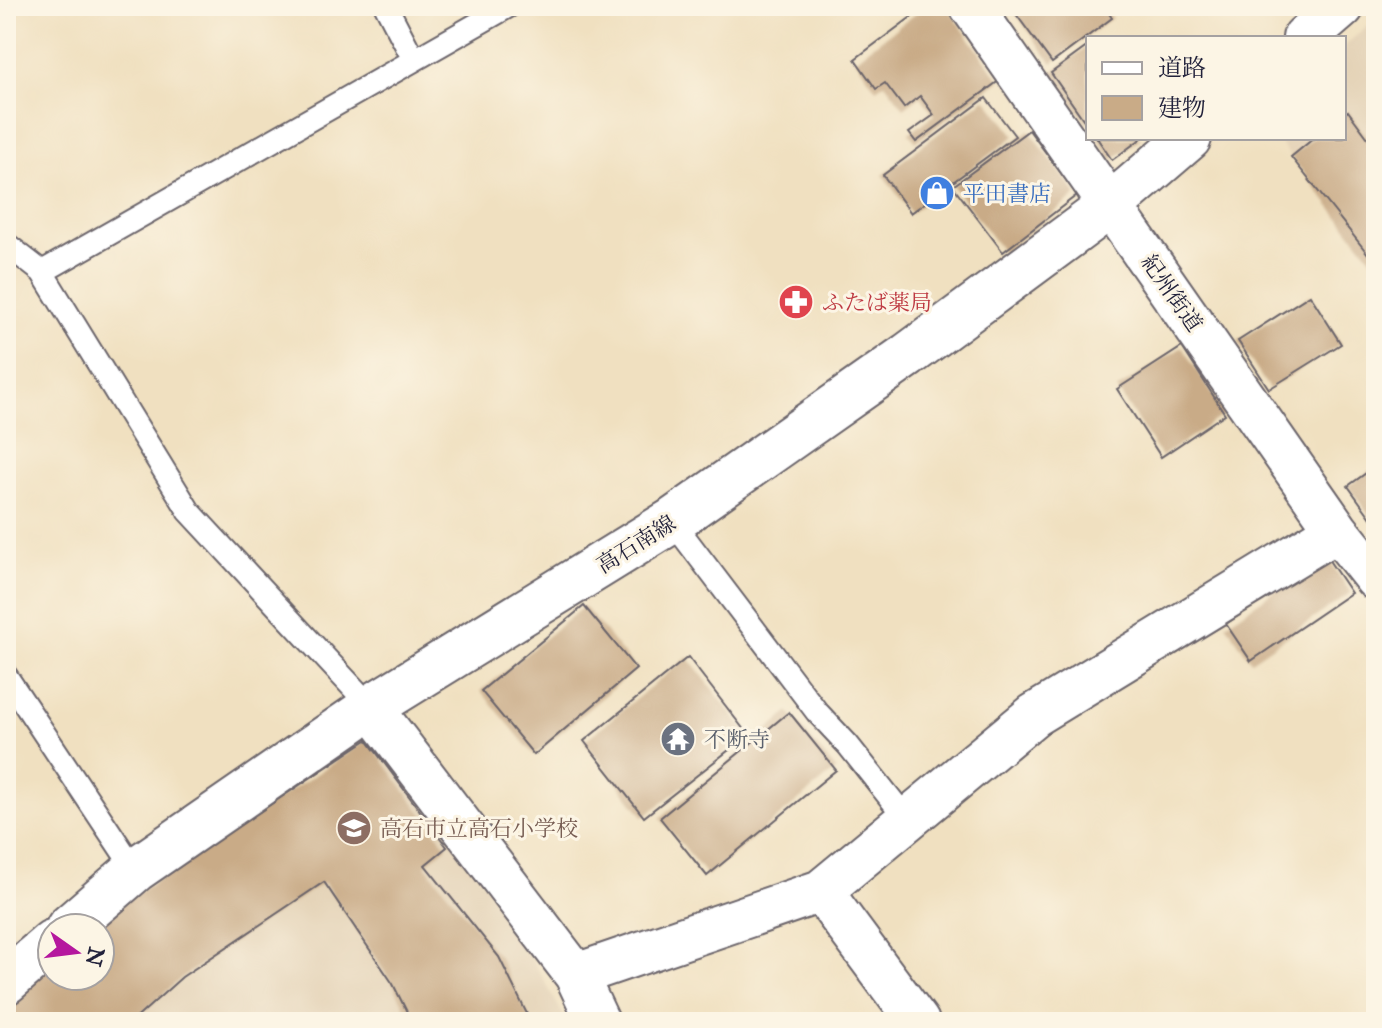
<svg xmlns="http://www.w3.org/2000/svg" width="1382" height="1028" font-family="'IM FELL Great Primer','Noto Serif JP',serif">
	<rect width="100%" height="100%" fill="#fcf5e5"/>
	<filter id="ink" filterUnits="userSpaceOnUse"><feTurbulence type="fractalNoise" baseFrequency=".0125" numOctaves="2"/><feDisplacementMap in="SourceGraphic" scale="16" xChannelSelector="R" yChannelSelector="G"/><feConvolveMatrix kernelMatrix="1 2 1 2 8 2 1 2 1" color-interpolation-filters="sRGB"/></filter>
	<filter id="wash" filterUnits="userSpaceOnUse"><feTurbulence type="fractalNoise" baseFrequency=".006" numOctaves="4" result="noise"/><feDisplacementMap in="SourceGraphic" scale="32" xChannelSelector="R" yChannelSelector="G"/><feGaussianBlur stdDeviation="1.8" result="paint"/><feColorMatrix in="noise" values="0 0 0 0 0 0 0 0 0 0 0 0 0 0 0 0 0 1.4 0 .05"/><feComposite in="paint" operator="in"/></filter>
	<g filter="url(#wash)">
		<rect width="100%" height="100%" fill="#f0e0c0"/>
		<path fill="#e3d1b5" d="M 1376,19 L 1376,264 L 1276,138 L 1344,138 L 1344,46 Z
			M 374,735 L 511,920 L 567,1022 L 40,1022 L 100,976 L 100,970 Z"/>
		<g id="blocks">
			<path fill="#c9ab87" d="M 926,6 L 946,6 L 1000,80 L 916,142 L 909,133 L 934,115 L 920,96 L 904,108 L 885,83 L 876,89 L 855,59 Z
				M 1010,6 L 1104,6 L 1112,18 L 1052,63 Z
				M 1088,46 L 1088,126 L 1051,73 Z
				M 986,98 L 1015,136 L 911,213 L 883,175 Z
				M 1348,111 L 1376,149 L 1376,264 L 1291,157 L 1314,138 L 1344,138 L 1344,114 Z
				M 1029,130 L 1077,195 L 1003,252 L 953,186 Z
				M 1097,138 L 1142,138 L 1112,160 Z
				M 1310,295 L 1341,344 L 1269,389 L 1238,341 Z
				M 1182,347 L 1225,414 L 1161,457 L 1117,389 Z
				M 1376,466 L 1376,525 L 1348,486 Z
				M 1326,556 L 1351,593 L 1251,661 L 1226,624 Z
				M 584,606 L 636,669 L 534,755 L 481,691 Z
				M 688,657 L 748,735 L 644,817 L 584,741 Z
				M 789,712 L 836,770 L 707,876 L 660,818 Z
				M 367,740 L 447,847 L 425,865 L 499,957 L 531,1022 L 412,1022 L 393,984 L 324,882 L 182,977 L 132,1022 L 6,1022 L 6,998 L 52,959 L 52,976 L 100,976 L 98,920 Z"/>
		</g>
	</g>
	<g filter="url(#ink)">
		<use href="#blocks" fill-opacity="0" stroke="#6a646a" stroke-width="2"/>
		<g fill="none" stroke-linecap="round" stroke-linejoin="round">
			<defs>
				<path id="lane" d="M 386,6 L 414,60
					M 6,244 L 42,272 L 189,511 L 371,707
					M 42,272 L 509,6
					M 672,521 L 817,712 L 848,745 L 906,818
					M 6,676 L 135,870"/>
				<path id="street" d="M 971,6 L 1337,530 L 1376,579
					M 371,707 L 576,975 L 598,1022
					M 576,975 L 821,891
					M 918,1022 L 821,891 L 1034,715 L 1337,530"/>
				<path id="secondary" d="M 1305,38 L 1342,6
					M 68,928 L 135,870 L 371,707 L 672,521 L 908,355 L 1111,205 L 1189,138
					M 6,982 L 52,942"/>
			</defs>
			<use href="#lane" stroke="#6a646a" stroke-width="26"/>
			<use href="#street" stroke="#6a646a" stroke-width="46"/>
			<use href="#secondary" stroke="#6a646a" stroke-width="48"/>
			<use href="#lane" stroke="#fff" stroke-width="22"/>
			<use href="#street" stroke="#fff" stroke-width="42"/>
			<use href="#secondary" stroke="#fff" stroke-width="44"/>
		</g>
	</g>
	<defs>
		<symbol id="shop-disc" viewBox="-11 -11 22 22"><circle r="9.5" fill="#3f7fe0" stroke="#fcf5e5"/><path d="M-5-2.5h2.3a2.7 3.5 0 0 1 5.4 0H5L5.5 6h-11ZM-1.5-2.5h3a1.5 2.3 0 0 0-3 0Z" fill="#fff"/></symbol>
		<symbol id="pharmacy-disc" viewBox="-11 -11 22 22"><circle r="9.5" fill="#e0444e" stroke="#fcf5e5"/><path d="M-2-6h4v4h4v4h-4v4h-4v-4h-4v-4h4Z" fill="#fff"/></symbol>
		<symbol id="temple-disc" viewBox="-11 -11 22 22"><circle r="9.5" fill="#6b7280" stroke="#fcf5e5"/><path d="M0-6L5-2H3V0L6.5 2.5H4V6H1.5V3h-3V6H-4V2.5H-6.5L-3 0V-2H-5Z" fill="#fff"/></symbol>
		<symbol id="school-disc" viewBox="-11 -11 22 22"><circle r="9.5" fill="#8d6e63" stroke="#fcf5e5"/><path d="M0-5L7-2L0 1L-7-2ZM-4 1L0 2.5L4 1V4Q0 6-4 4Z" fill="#fff"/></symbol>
	</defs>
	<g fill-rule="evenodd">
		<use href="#shop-disc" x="917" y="173" width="40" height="40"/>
		<use href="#pharmacy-disc" x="776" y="282" width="40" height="40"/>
		<use href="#temple-disc" x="658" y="719" width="40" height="40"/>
		<use href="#school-disc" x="334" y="808" width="40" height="40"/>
	</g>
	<g text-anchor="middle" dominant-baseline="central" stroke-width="6" stroke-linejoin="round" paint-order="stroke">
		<g font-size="22" fill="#366cbe" stroke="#fcf5e5" text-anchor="start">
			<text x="963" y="193">平田書店</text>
		</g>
		<g font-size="22" fill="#22223b" stroke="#fcf5e5">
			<text transform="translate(1172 293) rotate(55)">紀州街道</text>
			<text transform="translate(636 544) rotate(-32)">高石南線</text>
		</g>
		<g font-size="22" fill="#be3a42" stroke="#fcf5e5" text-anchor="start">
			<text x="822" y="302">ふたば薬局</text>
		</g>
		<g font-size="22" fill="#5b616d" stroke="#fcf5e5" text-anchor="start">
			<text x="704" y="739">不断寺</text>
		</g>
		<g font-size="22" fill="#785e54" stroke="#fcf5e5" text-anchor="start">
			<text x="380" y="828">高石市立高石小学校</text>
		</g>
	</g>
	<rect width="1382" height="1028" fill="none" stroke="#fcf5e5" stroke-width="32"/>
	<rect x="1086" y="36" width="260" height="104" fill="#fcf5e5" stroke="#a5a1a1" stroke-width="2"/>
	<rect x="1102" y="62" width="40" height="12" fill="#ffffff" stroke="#a5a1a1" stroke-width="2"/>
	<text x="1158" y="76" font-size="24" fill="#22223b">道路</text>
	<rect x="1102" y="96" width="40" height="24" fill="#c9ab87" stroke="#a5a1a1" stroke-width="2"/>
	<text x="1158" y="116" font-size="24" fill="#22223b">建物</text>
	<g transform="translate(76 952) rotate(104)"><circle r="38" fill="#fcf5e5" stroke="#a5a1a1" stroke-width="2"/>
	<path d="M0-6L14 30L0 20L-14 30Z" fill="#b5179e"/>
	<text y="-12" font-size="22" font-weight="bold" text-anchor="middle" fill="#22223b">N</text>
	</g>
</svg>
